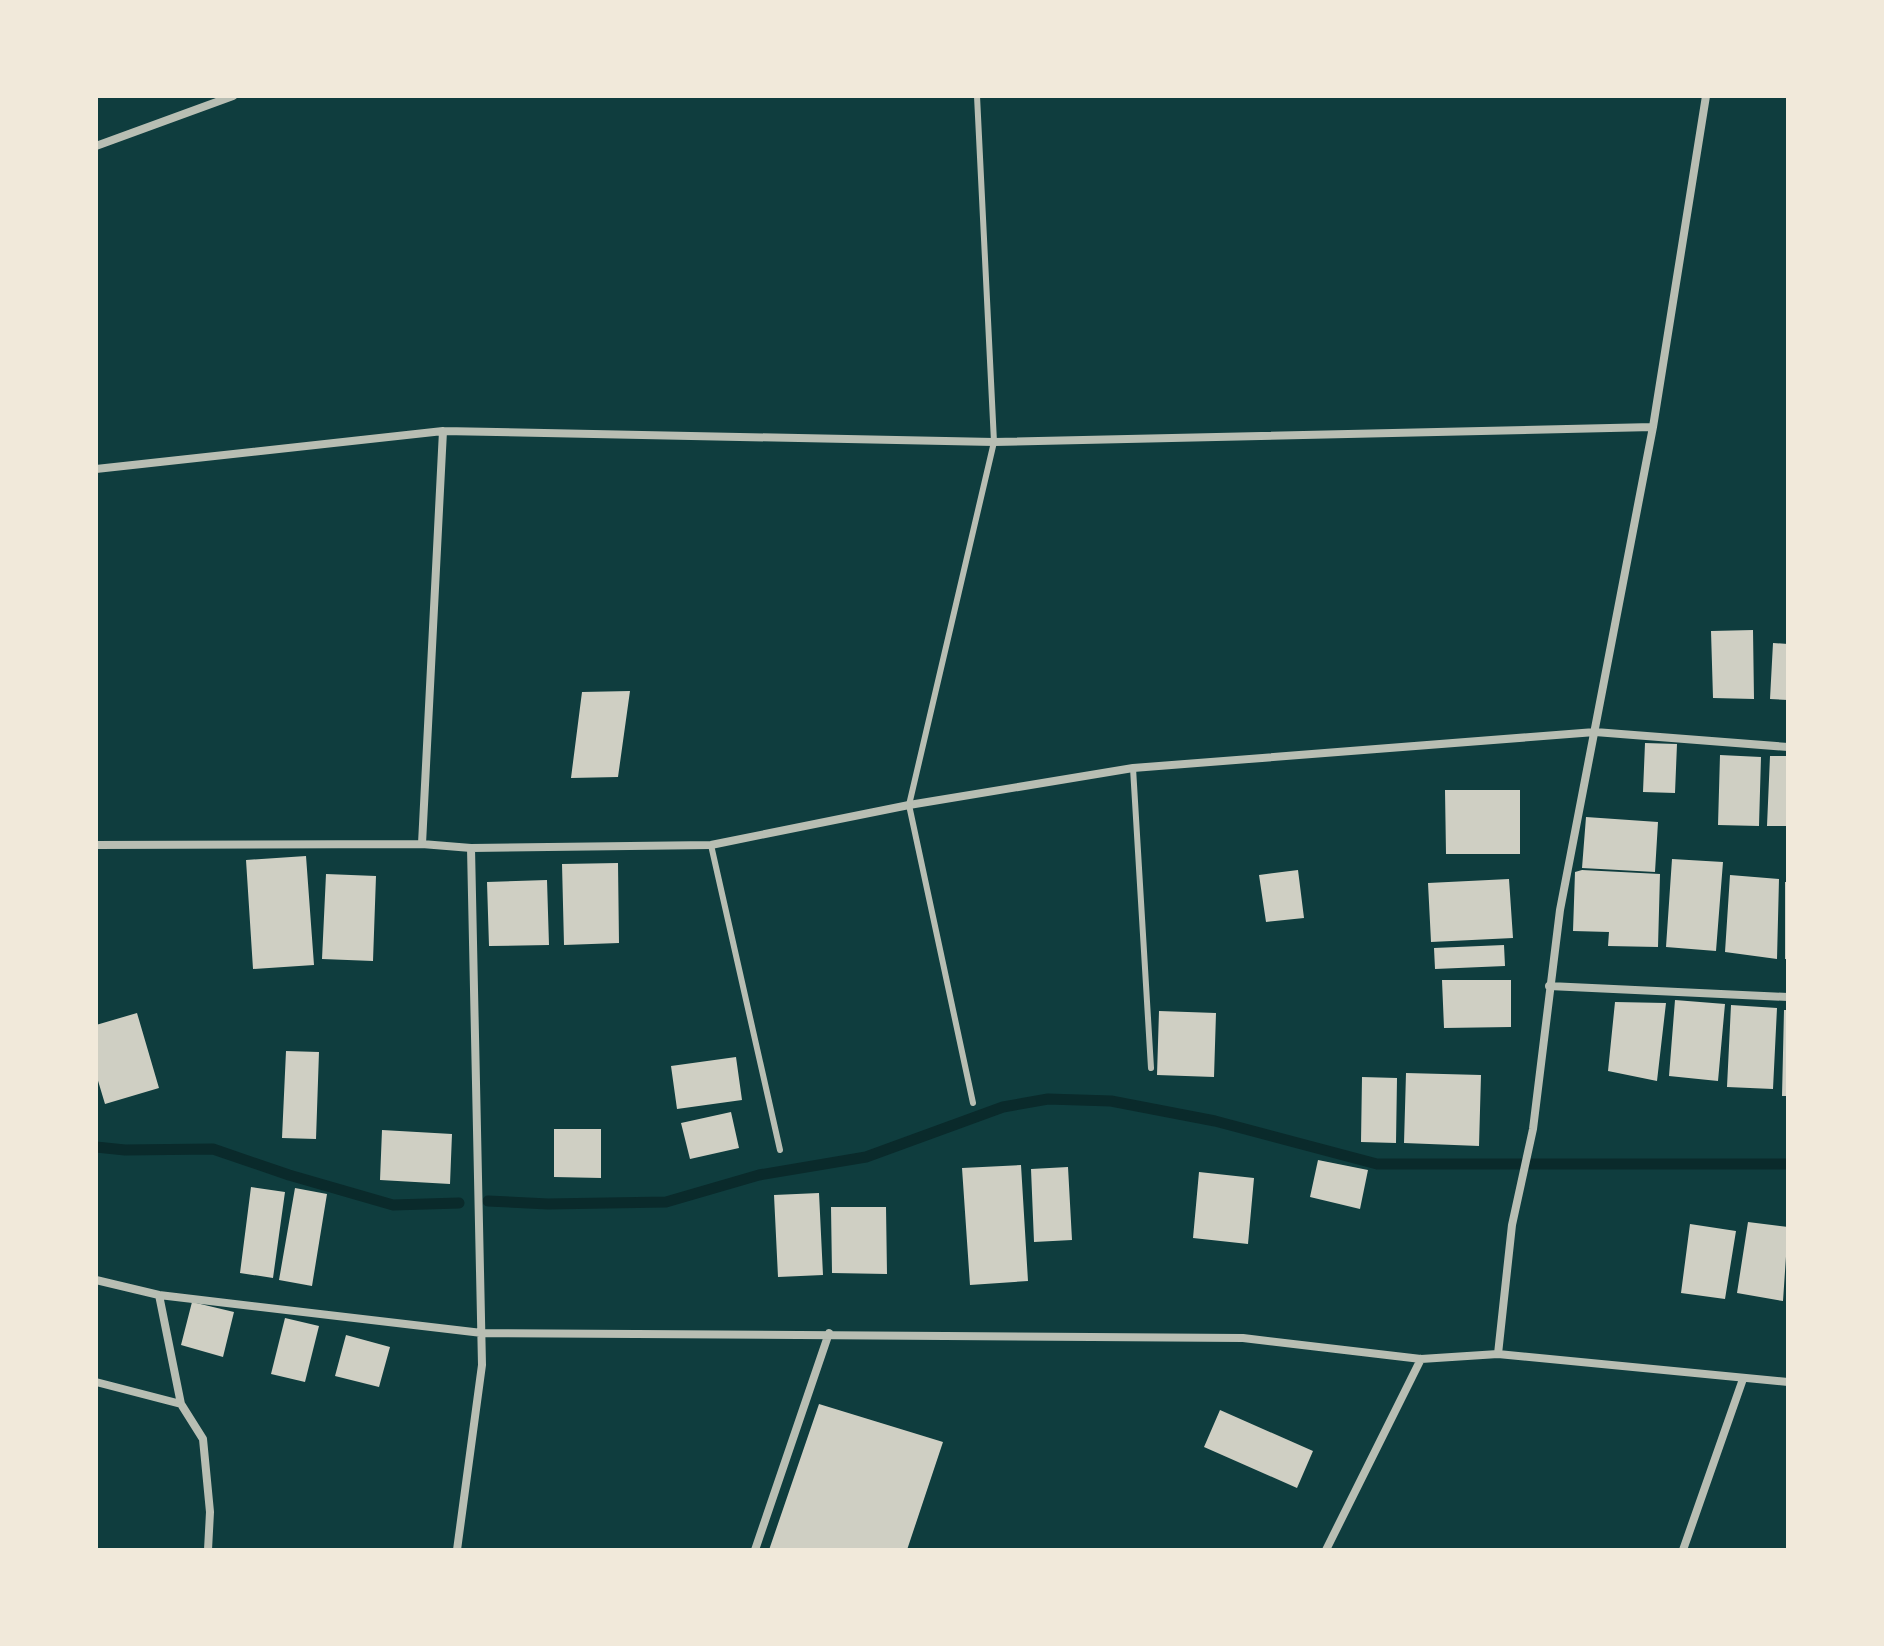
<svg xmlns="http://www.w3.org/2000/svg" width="1884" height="1646" font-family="'Asap Condensed',sans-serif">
	<rect width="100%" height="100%" fill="#0f3d3e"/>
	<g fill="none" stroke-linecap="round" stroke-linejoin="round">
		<path stroke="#0a2a2b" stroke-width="11" d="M 96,1147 L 125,1150 L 213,1149 L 289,1175 L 393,1205 L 459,1203
			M 488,1201 L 548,1204 L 666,1202 L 759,1175 L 866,1157 L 1003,1107 L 1048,1099 L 1111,1101 L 1215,1121 L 1377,1164 L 1788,1164"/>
	</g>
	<path fill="#cfcfc3" d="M 1753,630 L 1754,699 L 1713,698 L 1711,631 Z
		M 1773,643 L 1788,644 L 1788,700 L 1770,699 Z
		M 630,691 L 618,777 L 571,778 L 582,692 Z
		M 1645,743 L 1677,744 L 1675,793 L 1643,792 Z
		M 1720,755 L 1761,757 L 1759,826 L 1718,825 Z
		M 1770,756 L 1788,756 L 1788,826 L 1767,826 Z
		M 1445,790 L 1520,790 L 1520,854 L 1446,854 Z
		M 1586,817 L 1658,822 L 1655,872 L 1582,868 Z
		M 306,856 L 314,965 L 253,969 L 246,860 Z
		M 1672,859 L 1723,862 L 1716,951 L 1666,947 Z
		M 618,863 L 619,943 L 564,945 L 562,864 Z
		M 1298,870 L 1304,918 L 1266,922 L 1259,875 Z
		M 1582,870 L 1660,874 L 1658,947 L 1608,946 L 1609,932 L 1573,931 L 1575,872 Z
		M 326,874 L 376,876 L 373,961 L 322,959 Z
		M 1730,875 L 1779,879 L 1777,959 L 1725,952 Z
		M 1509,879 L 1513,938 L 1431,942 L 1428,883 Z
		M 547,880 L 549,945 L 489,946 L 487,882 Z
		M 1785,882 L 1788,882 L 1788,959 L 1785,959 Z
		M 1504,945 L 1505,966 L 1435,969 L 1434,948 Z
		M 1442,980 L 1511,980 L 1511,1027 L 1444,1028 Z
		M 1675,1000 L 1725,1004 L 1718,1081 L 1669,1076 Z
		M 1615,1002 L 1666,1003 L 1657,1081 L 1608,1071 Z
		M 1731,1005 L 1777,1008 L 1773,1089 L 1727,1087 Z
		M 1784,1010 L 1788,1010 L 1788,1096 L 1782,1096 Z
		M 1159,1011 L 1216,1013 L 1214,1077 L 1157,1075 Z
		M 137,1013 L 159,1088 L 105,1104 L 96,1074 L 96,1025 Z
		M 286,1051 L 319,1052 L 316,1139 L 282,1138 Z
		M 736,1057 L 742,1100 L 677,1109 L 671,1066 Z
		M 1406,1073 L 1481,1075 L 1479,1146 L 1404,1143 Z
		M 1362,1077 L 1397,1078 L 1396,1143 L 1361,1142 Z
		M 731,1112 L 739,1148 L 690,1159 L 681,1123 Z
		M 554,1129 L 601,1129 L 601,1178 L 554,1177 Z
		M 382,1130 L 452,1134 L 450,1184 L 380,1180 Z
		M 1318,1160 L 1368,1170 L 1360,1209 L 1310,1197 Z
		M 1021,1165 L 1028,1281 L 970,1285 L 962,1168 Z
		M 1068,1167 L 1072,1240 L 1034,1242 L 1031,1169 Z
		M 1199,1172 L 1254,1178 L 1248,1244 L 1193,1238 Z
		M 251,1187 L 285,1192 L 273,1278 L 240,1273 Z
		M 295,1188 L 327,1194 L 312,1286 L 279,1280 Z
		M 819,1193 L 823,1275 L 778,1277 L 774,1195 Z
		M 831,1207 L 886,1207 L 887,1274 L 832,1273 Z
		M 1748,1222 L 1788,1227 L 1783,1301 L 1737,1293 Z
		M 1690,1224 L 1736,1231 L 1725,1299 L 1681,1293 Z
		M 192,1302 L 234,1312 L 223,1357 L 181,1345 Z
		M 285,1318 L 319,1326 L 305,1382 L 271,1374 Z
		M 346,1335 L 390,1347 L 379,1387 L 335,1376 Z
		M 819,1404 L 943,1442 L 907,1550 L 769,1550 Z
		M 1220,1410 L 1313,1451 L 1297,1488 L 1204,1447 Z"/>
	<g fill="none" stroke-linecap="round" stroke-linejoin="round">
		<path stroke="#b8beb3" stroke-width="6" d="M 1133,768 L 1151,1068
			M 711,845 L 780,1150
			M 973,1103 L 909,805 L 994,442 L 977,96"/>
		<path stroke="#b8beb3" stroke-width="8" d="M 96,146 L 233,96
			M 96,469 L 443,431 L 994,442 L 1653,427
			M 422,844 L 443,431
			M 96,845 L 422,844 L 471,848 L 711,845 L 909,805 L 1133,768 L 1595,732 L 1788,747
			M 1549,986 L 1788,997
			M 96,1280 L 159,1295 L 482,1333 L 1243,1338 L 1421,1359 L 1498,1354 L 1788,1382
			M 159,1295 L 181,1404 L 203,1439 L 210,1512 L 208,1550
			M 1498,1354 L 1512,1225 L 1533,1129 L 1560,910 L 1653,427 L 1706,96
			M 96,1382 L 181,1404
			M 457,1550 L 482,1365 L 471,848
			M 755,1550 L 829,1333
			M 1326,1550 L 1421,1359
			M 1683,1550 L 1743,1379"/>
	</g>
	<rect width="1884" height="1646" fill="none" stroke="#f1e9da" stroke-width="196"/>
</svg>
